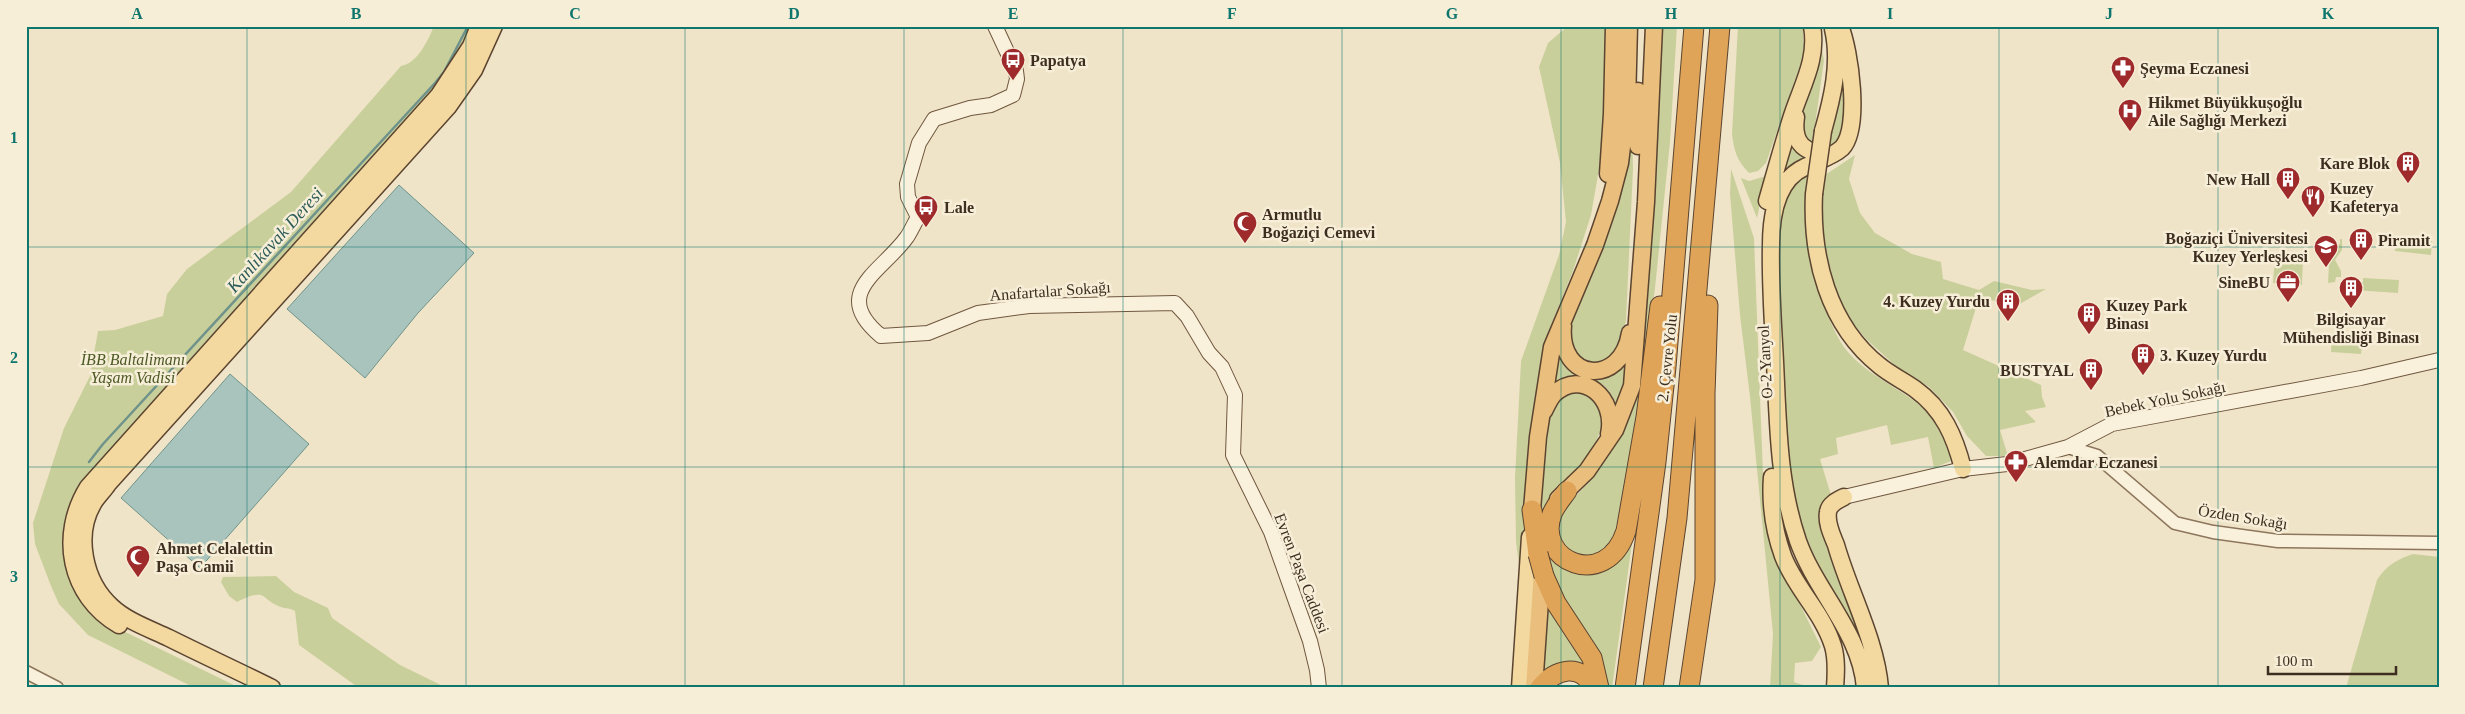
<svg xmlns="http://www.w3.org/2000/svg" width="2465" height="714" font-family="'Times New Roman',serif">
	<rect width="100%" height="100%" fill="#f0e4c8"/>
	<path fill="#c9cf9b" d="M 434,26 L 475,26 L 452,72 L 75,503 L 115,627 L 240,688 L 195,688 L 88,635 L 59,604 L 51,586 L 35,544 L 33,523 L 64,428 L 90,376 L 98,331 L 115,330 L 163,316 L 167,294 L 187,269 L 291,192 L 401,66 C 418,63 428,40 434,26 Z
		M 1568,26 L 1606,26 L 1607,54 L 1602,152 L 1591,215 L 1573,271 L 1550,328 L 1536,394 L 1522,588 L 1516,542 L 1515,477 L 1521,361 L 1559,255 L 1566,222 L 1560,163 L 1539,67 L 1548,43 Z
		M 1658,26 L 1677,26 L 1670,142 L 1655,288 L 1634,446 L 1612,545 L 1607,552 L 1582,560 L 1558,541 L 1557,523 L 1566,507 L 1595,475 L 1623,428 L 1637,389 L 1645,321 Z
		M 1738,26 L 1802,26 L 1803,29 L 1804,54 L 1766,163 L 1758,171 L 1749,173 C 1737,161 1734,151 1732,134 Z
		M 1820,41 L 1824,60 L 1812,147 L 1804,142 L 1799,124 Z
		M 1839,48 C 1843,75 1852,122 1835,145 L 1828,147 Z
		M 1632,122 L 1633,169 L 1626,320 C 1620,353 1612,376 1574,354 L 1567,323 Z
		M 1790,135 L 1808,159 L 1777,181 Z
		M 1855,155 L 1849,179 L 1860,213 L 1875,233 L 1912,254 L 1941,262 L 1943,279 L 1979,290 L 1994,281 L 2032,290 L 2046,289 L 2018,305 L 1979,298 L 1963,350 L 2041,385 L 2042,397 L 2046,407 L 2025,411 L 2036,422 L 2000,430 L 2008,456 L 1986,456 L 1967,436 L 1953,412 L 1929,387 L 1898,368 L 1866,339 L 1841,308 L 1825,256 L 1822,212 L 1825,175 Z
		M 1731,169 L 1754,238 L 1764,501 L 1779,562 L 1821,647 L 1812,661 L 1795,663 L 1794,682 L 1803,685 L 1802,688 L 1770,688 L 1773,634 L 1750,397 L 1740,315 L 1730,194 Z
		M 1809,171 C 1801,221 1805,258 1824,305 C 1830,321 1837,339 1848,352 C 1883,392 1947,400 1951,461 L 1934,468 L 1928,437 L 1891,445 L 1887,425 L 1836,438 L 1838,454 L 1820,459 L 1831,495 L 1826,500 L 1872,674 L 1800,533 L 1787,466 L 1776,307 L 1781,202 L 1793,179 Z
		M 1766,176 L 1757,218 L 1741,178 L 1749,181 Z
		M 2407,238 L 2432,240 L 2431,255 L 2395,251 L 2395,241 L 2407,241 Z
		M 2340,239 L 2342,239 L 2342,250 L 2335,260 L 2341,271 L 2341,277 L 2336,277 L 2335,282 L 2328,283 L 2330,244 L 2340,244 Z
		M 2277,254 L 2303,256 L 2302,285 L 2273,283 L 2275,257 Z
		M 2363,278 L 2399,280 L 2398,293 L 2354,290 L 2354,286 L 2358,286 L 2358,282 L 2363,282 Z
		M 2332,333 L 2363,336 L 2361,354 L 2331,352 Z
		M 1558,346 L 1575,372 L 1628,351 L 1629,372 L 1619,412 C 1605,368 1584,381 1550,391 Z
		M 1575,390 C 1629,399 1591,456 1570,480 C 1560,493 1548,499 1540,514 L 1550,412 L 1562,395 Z
		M 1636,514 L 1612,688 L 1606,688 L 1548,569 L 1548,549 L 1598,571 C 1626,561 1629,541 1636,514 Z
		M 2413,554 L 2439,557 L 2439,688 L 2346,688 L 2377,580 C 2387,565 2396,560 2413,554 Z
		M 276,576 L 294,592 L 328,608 L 332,618 L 400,665 L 447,688 L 359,688 L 299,645 L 295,611 C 290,608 288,609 284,608 C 258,600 270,586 237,602 L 229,596 L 221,582 L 223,577 Z
		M 1546,601 L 1591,672 L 1541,675 Z"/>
	<path fill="#a9c4bc" stroke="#6f938a" d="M 399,185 L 474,253 L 418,313 L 365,378 L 287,309 Z
		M 230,374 L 309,444 L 200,568 L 121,498 Z"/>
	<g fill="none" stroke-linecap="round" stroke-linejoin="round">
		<path stroke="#6f938a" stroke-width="2.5" d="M 89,462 L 103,444 L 435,83 L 444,72 L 468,26"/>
		<defs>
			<path id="tertiary" d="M 2068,447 L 2097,456 L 2175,523 L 2213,532 L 2278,541 L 2439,543
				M 26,672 L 57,688"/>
			<path id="secondary" d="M 995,26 L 1016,71 L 1017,79 L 1013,95 L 991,105 L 970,108 L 934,119 L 919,143 L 907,184 L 908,197 L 918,217 C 914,224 911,231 907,237 C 882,272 829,293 881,336 L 928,333 L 978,313 L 1029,306 L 1175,303 L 1187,316 L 1209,353 L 1222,367 L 1235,395 L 1233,455 L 1271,532 L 1310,641 L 1317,670 L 1319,688
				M 1844,497 L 1963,469 L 2007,464 L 2068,447 L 2112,424 L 2361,378 L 2439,360"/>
			<path id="primary" d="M 1840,26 C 1850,50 1861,128 1842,148 C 1832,157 1817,161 1805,167 C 1776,180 1771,216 1771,245 C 1770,284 1773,323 1775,362 C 1778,422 1778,483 1798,541 C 1816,592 1861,633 1865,688
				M 1796,117 C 1792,145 1805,153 1831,155
				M 1823,131 C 1832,99 1841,63 1833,29
				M 1814,194 C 1811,257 1828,325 1880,366 C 1891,375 1904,381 1915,389 C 1943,409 1955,437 1963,469
				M 1767,201 C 1775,173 1783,144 1792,116 C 1802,85 1818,59 1812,26
				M 1772,477 C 1770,504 1774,531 1783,556 C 1795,588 1823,613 1833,646 C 1837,659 1836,674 1835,688
				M 1844,497 C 1838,500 1829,504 1828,512 C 1826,523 1832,535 1836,545 C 1849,591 1876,640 1880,688
				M 119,625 C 69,596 58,535 88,487 L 439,95 L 471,46 L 479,26
				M 272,688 C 238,671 203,655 169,638 C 150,629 127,621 112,607 C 84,582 74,535 94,502 C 98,496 104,490 108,484 L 448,107 L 474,70 L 494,26
				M 1520,688 L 1530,537"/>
			<path id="trunk" d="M 1638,91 L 1638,146
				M 1608,174 L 1612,114 L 1614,26
				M 1563,326 C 1558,381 1621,388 1630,333
				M 1544,411 C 1547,405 1550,398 1554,394 C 1582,368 1617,398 1609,434
				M 1558,499 L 1587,471 L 1615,430 L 1632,386 L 1646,202 L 1654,26
				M 1532,510 L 1538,437 L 1552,347 L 1595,245 L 1610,201 L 1620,163 L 1627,105 L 1629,26
				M 1534,688 L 1542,572"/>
			<path id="motorway" d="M 1567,491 C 1562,498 1555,506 1552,514 C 1534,561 1606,592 1626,531 L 1646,417 L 1660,306
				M 1532,510 L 1538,554
				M 1544,576 L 1556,603 L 1592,658 L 1599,688
				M 1540,688 C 1555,669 1581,662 1594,688
				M 1625,688 L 1656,462 L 1666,367 L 1694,26
				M 1653,688 L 1677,518 L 1720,26
				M 1689,688 L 1705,580 L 1705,394 L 1708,305"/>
		</defs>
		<use href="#tertiary" stroke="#8d765c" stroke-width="15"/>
		<use href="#secondary" stroke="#6f573f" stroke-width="16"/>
		<use href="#primary" stroke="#5b4430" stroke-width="19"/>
		<use href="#trunk" stroke="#5b4430" stroke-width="19"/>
		<use href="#motorway" stroke="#5b4430" stroke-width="21"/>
		<use href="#tertiary" stroke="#faf1dc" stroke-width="12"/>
		<use href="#secondary" stroke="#faf1dc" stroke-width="14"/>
		<use href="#primary" stroke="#f3d9a0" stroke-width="16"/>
		<use href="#trunk" stroke="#eabe7c" stroke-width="16"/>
		<use href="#motorway" stroke="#e0a458" stroke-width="19"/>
		<defs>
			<path id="primary-bridge" d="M 1814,194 L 1823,131"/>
			<path id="motorway-bridge" d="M 1538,554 L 1544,576"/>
		</defs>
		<use href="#primary-bridge" stroke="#5b4430" stroke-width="19" stroke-linecap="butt"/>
		<use href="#motorway-bridge" stroke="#5b4430" stroke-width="21" stroke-linecap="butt"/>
		<use href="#primary-bridge" stroke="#f3d9a0" stroke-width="16"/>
		<use href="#motorway-bridge" stroke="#e0a458" stroke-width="19"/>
	</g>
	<path fill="none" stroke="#0f766e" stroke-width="1" stroke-opacity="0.55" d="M 247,26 L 247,688M 466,26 L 466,688M 685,26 L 685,688M 904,26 L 904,688M 1123,26 L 1123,688M 1342,26 L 1342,688M 1561,26 L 1561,688M 1780,26 L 1780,688M 1999,26 L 1999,688M 2218,26 L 2218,688M 26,247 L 2439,247M 26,467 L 2439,467"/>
	<defs>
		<symbol id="bus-pin" viewBox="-11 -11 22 30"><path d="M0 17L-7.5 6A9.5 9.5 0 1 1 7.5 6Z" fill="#9e2a2b" stroke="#f7eed8"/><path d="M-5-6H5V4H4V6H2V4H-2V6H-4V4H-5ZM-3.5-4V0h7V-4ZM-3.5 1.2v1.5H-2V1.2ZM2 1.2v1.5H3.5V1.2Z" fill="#fff"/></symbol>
		<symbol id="pharmacy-pin" viewBox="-11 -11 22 30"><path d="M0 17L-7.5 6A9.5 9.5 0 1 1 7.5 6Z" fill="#9e2a2b" stroke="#f7eed8"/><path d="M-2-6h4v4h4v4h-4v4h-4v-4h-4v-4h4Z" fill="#fff"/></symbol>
		<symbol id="hospital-pin" viewBox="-11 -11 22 30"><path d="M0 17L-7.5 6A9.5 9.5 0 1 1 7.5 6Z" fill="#9e2a2b" stroke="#f7eed8"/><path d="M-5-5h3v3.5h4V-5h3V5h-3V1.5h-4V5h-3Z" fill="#fff"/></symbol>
		<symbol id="building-pin" viewBox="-11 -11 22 30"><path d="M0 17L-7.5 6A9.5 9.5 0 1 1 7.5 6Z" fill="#9e2a2b" stroke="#f7eed8"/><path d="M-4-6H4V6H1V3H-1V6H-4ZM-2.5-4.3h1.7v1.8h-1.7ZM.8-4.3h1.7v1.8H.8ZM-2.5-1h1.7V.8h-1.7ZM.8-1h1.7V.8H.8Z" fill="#fff"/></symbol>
		<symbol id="restaurant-pin" viewBox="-11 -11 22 30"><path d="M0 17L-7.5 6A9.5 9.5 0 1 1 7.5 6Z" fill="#9e2a2b" stroke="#f7eed8"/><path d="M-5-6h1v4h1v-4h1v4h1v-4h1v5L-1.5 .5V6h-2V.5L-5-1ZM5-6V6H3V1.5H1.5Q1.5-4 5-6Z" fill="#fff"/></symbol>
		<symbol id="mosque-pin" viewBox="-11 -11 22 30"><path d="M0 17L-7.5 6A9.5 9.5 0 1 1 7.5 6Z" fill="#9e2a2b" stroke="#f7eed8"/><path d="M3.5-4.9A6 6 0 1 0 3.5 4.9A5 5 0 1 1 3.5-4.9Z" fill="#fff"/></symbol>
		<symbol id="university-pin" viewBox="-11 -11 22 30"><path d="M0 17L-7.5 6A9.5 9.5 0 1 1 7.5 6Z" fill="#9e2a2b" stroke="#f7eed8"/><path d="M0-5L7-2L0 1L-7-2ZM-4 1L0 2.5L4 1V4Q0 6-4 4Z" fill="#fff"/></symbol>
		<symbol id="office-pin" viewBox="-11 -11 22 30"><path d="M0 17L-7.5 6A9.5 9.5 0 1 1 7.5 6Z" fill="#9e2a2b" stroke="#f7eed8"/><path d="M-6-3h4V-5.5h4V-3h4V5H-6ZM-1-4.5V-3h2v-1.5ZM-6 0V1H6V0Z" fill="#fff"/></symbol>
	</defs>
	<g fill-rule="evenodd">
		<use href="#bus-pin" x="999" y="46" width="28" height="38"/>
		<use href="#pharmacy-pin" x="2109" y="54" width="28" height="38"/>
		<use href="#hospital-pin" x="2116" y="97" width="28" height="38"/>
		<use href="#building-pin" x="2394" y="149" width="28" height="38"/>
		<use href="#building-pin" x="2274" y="165" width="28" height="38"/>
		<use href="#restaurant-pin" x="2299" y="183" width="28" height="38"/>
		<use href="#bus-pin" x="912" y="193" width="28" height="38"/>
		<use href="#mosque-pin" x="1231" y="209" width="28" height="38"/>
		<use href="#building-pin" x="2347" y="226" width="28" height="38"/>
		<use href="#university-pin" x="2312" y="233" width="28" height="38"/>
		<use href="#office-pin" x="2274" y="268" width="28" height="38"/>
		<use href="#building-pin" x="2337" y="274" width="28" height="38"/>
		<use href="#building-pin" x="1994" y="287" width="28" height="38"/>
		<use href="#building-pin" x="2075" y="300" width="28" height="38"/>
		<use href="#building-pin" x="2129" y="341" width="28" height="38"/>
		<use href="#building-pin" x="2077" y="356" width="28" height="38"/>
		<use href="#pharmacy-pin" x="2002" y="448" width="28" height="38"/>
		<use href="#mosque-pin" x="124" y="543" width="28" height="38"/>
	</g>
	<g text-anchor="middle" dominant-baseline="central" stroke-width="5" stroke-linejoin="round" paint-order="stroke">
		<g font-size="16" font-weight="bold" fill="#3d2e20" stroke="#f7eed8" text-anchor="start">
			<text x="1030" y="60">Papatya</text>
			<text x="2140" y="68">Şeyma Eczanesi</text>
			<text x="2148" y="102">Hikmet Büyükkuşoğlu<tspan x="2148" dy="18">Aile Sağlığı Merkezi</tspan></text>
			<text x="2390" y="163" text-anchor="end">Kare Blok</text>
			<text x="2270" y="179" text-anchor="end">New Hall</text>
			<text x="2330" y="188">Kuzey<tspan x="2330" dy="18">Kafeterya</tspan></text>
			<text x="944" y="207">Lale</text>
			<text x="1262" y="214">Armutlu<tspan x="1262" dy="18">Boğaziçi Cemevi</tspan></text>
			<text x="2308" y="238" text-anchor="end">Boğaziçi Üniversitesi<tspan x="2308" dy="18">Kuzey Yerleşkesi</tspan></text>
			<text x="2378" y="240">Piramit</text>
			<text x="2270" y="282" text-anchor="end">SineBU</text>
			<text x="1990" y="301" text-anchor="end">4. Kuzey Yurdu</text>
			<text x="2106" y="305">Kuzey Park<tspan x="2106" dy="18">Binası</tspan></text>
			<text x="2351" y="319" text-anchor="middle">Bilgisayar<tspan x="2351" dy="18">Mühendisliği Binası</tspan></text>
			<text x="2160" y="355">3. Kuzey Yurdu</text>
			<text x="2074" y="370" text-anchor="end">BUSTYAL</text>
			<text x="2034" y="462">Alemdar Eczanesi</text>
			<text x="156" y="548">Ahmet Celalettin<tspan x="156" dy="18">Paşa Camii</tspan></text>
		</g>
		<g font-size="16" fill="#3d2e20" stroke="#f7eed8">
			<text transform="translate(1050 291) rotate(-4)">Anafartalar Sokağı</text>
			<text transform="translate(1667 358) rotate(-84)">2. Çevre Yolu</text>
			<text transform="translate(1765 362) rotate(-93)">O-2 Yanyol</text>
			<text transform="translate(2165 399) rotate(-12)">Bebek Yolu Sokağı</text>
			<text transform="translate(2243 517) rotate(9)">Özden Sokağı</text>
			<text transform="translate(1302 573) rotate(69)">Evren Paşa Caddesi</text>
		</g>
		<g font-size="16" font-style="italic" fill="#4d5a26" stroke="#f7eed8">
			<text x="133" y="359">İBB Baltalimanı<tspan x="133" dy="18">Yaşam Vadisi</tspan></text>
		</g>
		<g font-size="18" font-style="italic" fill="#2f5d5a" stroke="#f7eed8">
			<text transform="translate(275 240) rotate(-48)">Kanlıkavak Deresi</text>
		</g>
	</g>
	<rect width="2465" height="714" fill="none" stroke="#f7eed8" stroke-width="55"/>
	<path d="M2268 666v8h128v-8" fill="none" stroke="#3d2e20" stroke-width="2.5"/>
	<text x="2275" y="666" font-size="15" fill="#3d2e20" stroke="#f7eed8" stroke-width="4" paint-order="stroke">100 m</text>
	<rect x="28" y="28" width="2410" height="658" fill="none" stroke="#0f766e" stroke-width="2"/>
	<g font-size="16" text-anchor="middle" font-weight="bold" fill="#0f766e">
		<text x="137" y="19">A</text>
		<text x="356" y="19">B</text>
		<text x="575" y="19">C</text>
		<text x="794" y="19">D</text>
		<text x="1013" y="19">E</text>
		<text x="1232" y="19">F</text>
		<text x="1452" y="19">G</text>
		<text x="1671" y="19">H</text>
		<text x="1890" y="19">I</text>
		<text x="2109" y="19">J</text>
		<text x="2328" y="19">K</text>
		<text x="14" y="143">1</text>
		<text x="14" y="363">2</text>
		<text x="14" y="582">3</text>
	</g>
</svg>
